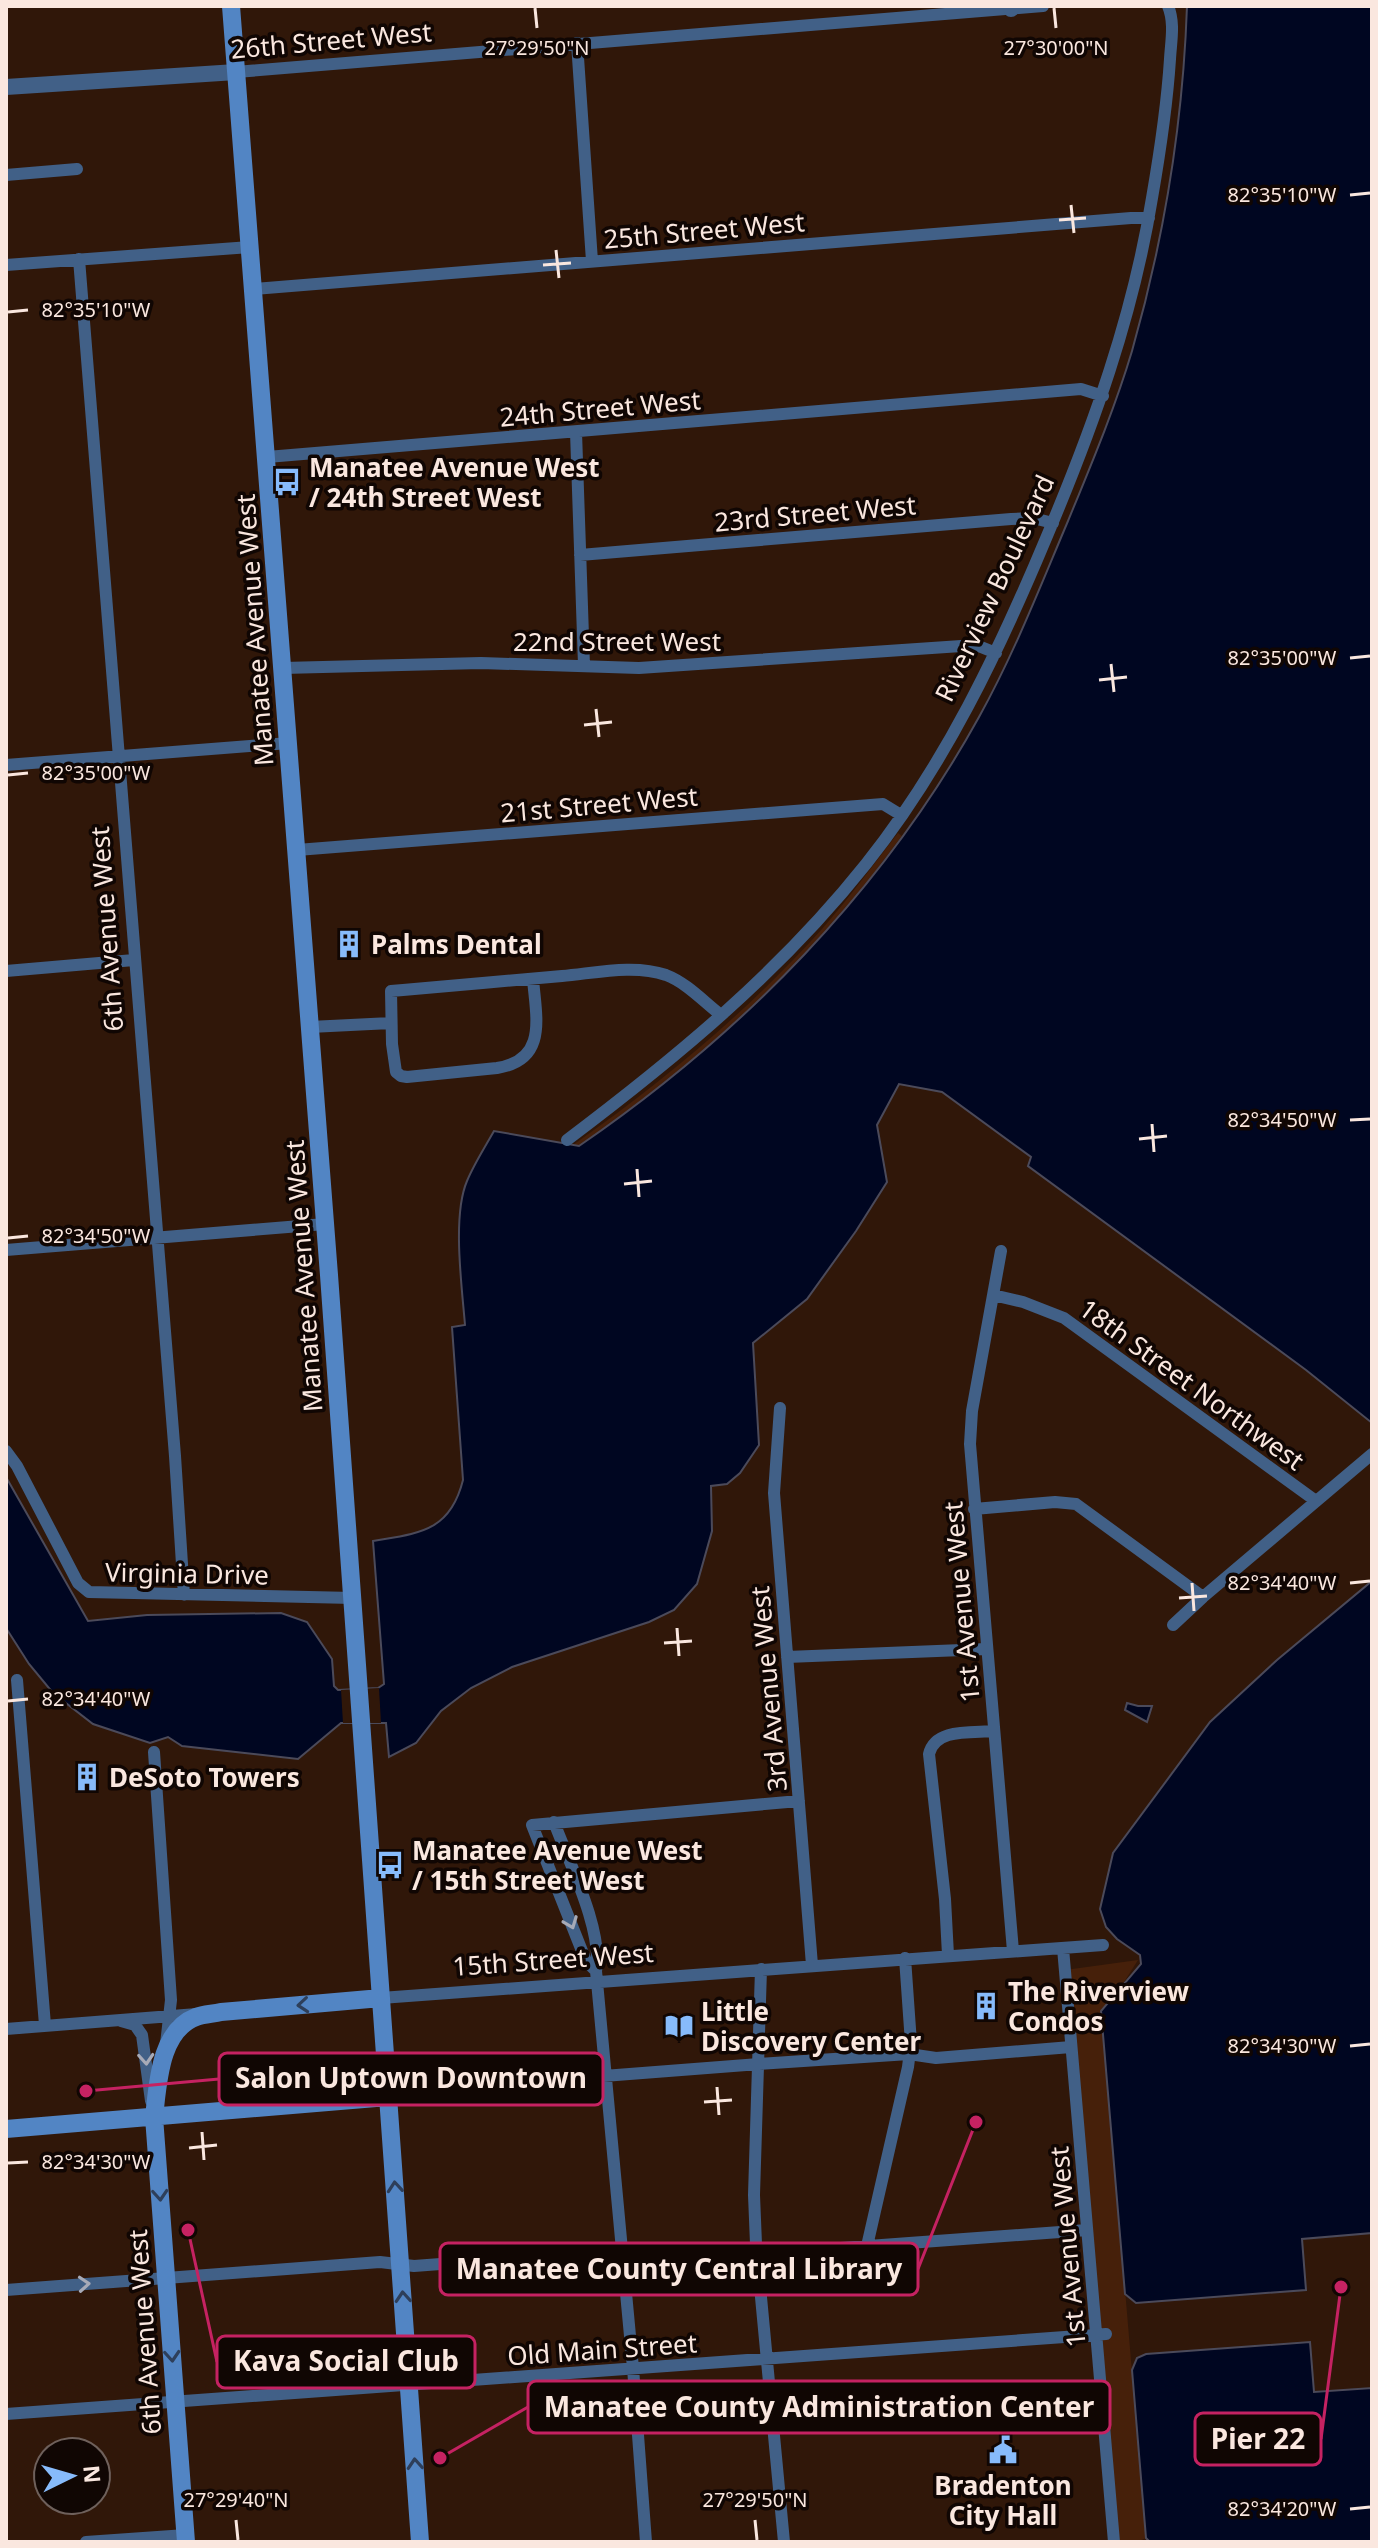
<svg xmlns="http://www.w3.org/2000/svg" width="1378" height="2548" font-family="'Noto Sans',sans-serif">
	<rect width="100%" height="100%" fill="#301709"/>
	<path fill="#46200a" d="M 898,833 L 902,836 C 879,866 856,898 831,927 C 757,1011 671,1082 579,1146 L 573,1145 C 664,1081 748,1011 822,929 C 849,898 873,865 898,833 Z
		M 1138,1960 L 1102,2017 L 1146,2538 L 1137,2542 L 1118,2542 L 1065,1970 Z"/>
	<path fill="#000621" stroke="#4b4a5a" stroke-width="2" d="M 1187,6 L 1372,6 L 1372,1423 L 1306,1370 L 1028,1166 L 1031,1157 L 942,1092 L 899,1084 L 877,1125 L 887,1182 L 856,1231 L 807,1299 L 753,1343 L 759,1445 L 740,1473 L 727,1484 L 711,1486 L 712,1531 L 697,1584 L 674,1610 L 649,1622 L 512,1667 L 471,1688 L 441,1711 L 416,1743 L 389,1757 L 386,1723 L 341,1723 L 298,1759 L 182,1746 L 168,1737 L 150,1743 L 93,1724 L 53,1693 L 29,1664 L 6,1628 L 6,1477 L 88,1621 L 147,1615 L 281,1613 L 307,1622 L 332,1659 L 334,1686 L 338,1690 L 378,1688 L 384,1684 L 373,1541 C 419,1533 450,1532 463,1480 L 452,1327 L 465,1325 C 462,1287 452,1216 467,1181 C 474,1164 485,1147 494,1131 L 579,1146 C 742,1034 883,891 979,717 C 1014,654 1040,587 1068,521 C 1091,465 1115,408 1132,351 C 1164,239 1183,122 1187,6 Z
		M 1372,1581 L 1372,2233 L 1302,2239 L 1306,2290 L 1136,2303 L 1125,2294 L 1101,2011 L 1141,1964 L 1140,1955 L 1117,1939 L 1106,1927 L 1100,1909 L 1113,1853 L 1210,1722 L 1277,1660 Z
		M 1127,1703 L 1138,1706 L 1152,1706 L 1147,1722 L 1125,1710 Z
		M 1310,2342 L 1314,2392 L 1372,2388 L 1372,2542 L 1150,2542 L 1146,2538 L 1132,2370 L 1137,2358 L 1146,2354 Z"/>
	<path fill="#301709" d="M 379,1688 L 381,1723 L 343,1723 L 341,1690 Z"/>
	<g fill="none" stroke-linecap="round" stroke-linejoin="round">
		<path stroke="#416087" stroke-width="12" d="M 577,43 L 592,261
			M 236,72 L 1043,6
			M 6,175 L 77,169
			M 79,259 L 175,1456 L 184,1595
			M 6,265 L 250,247
			M 254,289 L 1131,218 L 1149,218
			M 576,432 L 584,665
			M 267,457 L 1081,389 L 1103,396
			M 580,555 L 1011,519 L 1033,518 L 1053,523
			M 283,668 L 481,663 L 639,668 L 976,645 L 996,653
			M 6,765 L 289,743
			M 297,850 L 883,804 L 901,815
			M 6,971 L 134,960
			M 533,979 C 536,1017 548,1060 497,1068 L 407,1077 L 401,1076 L 396,1072 L 392,1044 L 391,991 L 403,990 C 456,985 509,981 562,976 C 596,973 634,964 666,975 C 687,983 704,1002 721,1015
			M 310,1027 L 391,1023
			M 567,1140 C 677,1057 780,972 866,864 C 945,765 999,651 1047,536 C 1093,427 1133,316 1152,198 C 1160,152 1167,106 1170,59 C 1171,41 1175,23 1168,6
			M 6,1250 L 325,1224
			M 1001,1251 L 972,1411 L 970,1444 L 1013,1951
			M 993,1295 L 1023,1302 L 1064,1318 L 1316,1501
			M 780,1408 L 774,1493 L 812,1965
			M 6,1451 L 17,1466 L 78,1583 L 89,1592 L 353,1598
			M 974,1509 L 1055,1502 L 1076,1504 L 1203,1597
			M 1173,1625 L 1203,1597 L 1372,1454
			M 787,1657 L 987,1649
			M 17,1680 L 45,2025
			M 154,1752 L 171,2000 L 166,2044
			M 554,1822 C 568,1860 604,1932 596,1971 L 633,2368 L 646,2542
			M 1063,1948 L 1114,2542
			M 948,1955 L 945,1899 L 929,1754 C 935,1728 971,1733 994,1731
			M 761,1969 L 754,2195 L 756,2244 L 784,2542
			M 596,1971 L 586,1961 L 532,1825 L 799,1801
			M 381,1998 L 1103,1945
			M 121,2021 L 135,2025 L 142,2035 L 151,2101
			M 6,2029 L 197,2014
			M 388,2097 L 513,2083 L 759,2064 L 909,2054 L 936,2058 L 1071,2047
			M 867,2246 L 908,2067 L 911,2043 L 905,1958
			M 6,2290 L 380,2262 L 414,2266 L 614,2251 L 634,2263 L 1087,2230
			M 6,2414 L 1106,2334
			M 86,2542 L 186,2535"/>
		<path stroke="#416087" stroke-width="16" d="M 1011,9 L 1011,6
			M 6,87 L 236,72"/>
		<path stroke="#5285c4" stroke-width="18" d="M 231,6 L 329,1275 L 420,2542
			M 6,2129 L 388,2097
			M 186,2542 L 154,2117 C 158,2085 159,2031 196,2017 C 204,2014 213,2014 221,2012 L 381,1998"/>
	</g>
	<defs><path id="oneway-chevron" d="M-2-3.5L2.5 0L-2 3.5" fill="none" stroke-width="1.6" stroke-linecap="round" stroke-linejoin="round" transform="scale(2)"/></defs>
	<g stroke="#a7aab7">
		<use href="#oneway-chevron" transform="translate(571 1923) rotate(69)"/>
		<use href="#oneway-chevron" transform="translate(146 2059) rotate(86)"/>
		<use href="#oneway-chevron" transform="translate(84 2284) rotate(-4)"/>
	</g>
	<g stroke="#2e3f5a">
		<use href="#oneway-chevron" transform="translate(303 2005) rotate(175)"/>
		<use href="#oneway-chevron" transform="translate(395 2187) rotate(-95)"/>
		<use href="#oneway-chevron" transform="translate(160 2195) rotate(86)"/>
		<use href="#oneway-chevron" transform="translate(403 2297) rotate(-94)"/>
		<use href="#oneway-chevron" transform="translate(172 2356) rotate(86)"/>
		<use href="#oneway-chevron" transform="translate(415 2464) rotate(-94)"/>
	</g>
	<path fill="none" stroke="#fae7df" stroke-width="3" d="M 535,8 L 537,28M 1054,8 L 1056,28M 1350,195 L 1370,193M 1071,205 L 1074,233M 1059,220 L 1086,218M 556,250 L 559,278M 543,265 L 571,263M 8,312 L 28,310M 1350,658 L 1370,656M 1111,664 L 1114,692M 1099,680 L 1127,677M 596,709 L 599,737M 584,725 L 612,722M 8,775 L 28,773M 1350,1120 L 1370,1119M 1152,1124 L 1154,1152M 1139,1139 L 1167,1136M 637,1169 L 639,1197M 624,1184 L 652,1181M 8,1238 L 28,1236M 1192,1583 L 1194,1611M 1350,1583 L 1370,1581M 1179,1598 L 1207,1596M 677,1628 L 679,1656M 664,1643 L 692,1641M 8,1701 L 28,1699M 1350,2046 L 1370,2044M 717,2087 L 719,2115M 704,2102 L 732,2100M 202,2132 L 204,2160M 189,2148 L 217,2145M 8,2163 L 28,2162M 1350,2509 L 1370,2507M 236,2520 L 238,2540M 755,2520 L 757,2540"/>
	<defs>
		<symbol id="bus-bare" viewBox="-9 -9 18 18"><path d="M-5-6H5V4H4V6H2V4H-2V6H-4V4H-5ZM-3.5-4V0h7V-4ZM-3.5 1.2v1.5H-2V1.2ZM2 1.2v1.5H3.5V1.2Z" fill="#87bbfb" stroke="#100603" stroke-width="2.5" paint-order="stroke"/></symbol>
		<symbol id="building-bare" viewBox="-9 -9 18 18"><path d="M-4-6H4V6H1V3H-1V6H-4ZM-2.5-4.3h1.7v1.8h-1.7ZM.8-4.3h1.7v1.8H.8ZM-2.5-1h1.7V.8h-1.7ZM.8-1h1.7V.8H.8Z" fill="#87bbfb" stroke="#100603" stroke-width="2.5" paint-order="stroke"/></symbol>
		<symbol id="library-bare" viewBox="-9 -9 18 18"><path d="M-6-4Q-3-5.5-.7-3.5V5Q-3 3-6 4ZM6-4Q3-5.5 .7-3.5V5Q3 3 6 4Z" fill="#87bbfb" stroke="#100603" stroke-width="2.5" paint-order="stroke"/></symbol>
		<symbol id="civic-bare" viewBox="-9 -9 18 18"><path d="M-.6-6.5H3V-4.5H.6V-3L4-1V1h2V6H-6V1h2V-1L-.6-3ZM-1.2 2.5V6h2.4V2.5Z" fill="#87bbfb" stroke="#100603" stroke-width="2.5" paint-order="stroke"/></symbol>
	</defs>
	<g fill-rule="evenodd">
		<use href="#bus-bare" x="267" y="462" width="40" height="40"/>
		<use href="#building-bare" x="329" y="924" width="40" height="40"/>
		<use href="#building-bare" x="67" y="1757" width="40" height="40"/>
		<use href="#bus-bare" x="370" y="1845" width="40" height="40"/>
		<use href="#building-bare" x="966" y="1986" width="40" height="40"/>
		<use href="#library-bare" x="659" y="2006" width="40" height="40"/>
		<use href="#civic-bare" x="983" y="2430" width="40" height="40"/>
	</g>
	<g text-anchor="middle" dominant-baseline="central" stroke-width="7" stroke-linejoin="round" paint-order="stroke">
		<g font-size="26" fill="#fae7df" stroke="#100603">
			<text transform="translate(331 40) rotate(-5)">26th Street West</text>
			<text transform="translate(704 230) rotate(-5)">25th Street West</text>
			<text transform="translate(600 408) rotate(-5)">24th Street West</text>
			<text transform="translate(815 513) rotate(-5)">23rd Street West</text>
			<text transform="translate(994 588) rotate(-65)">Riverview Boulevard</text>
			<text transform="translate(254 630) rotate(-94)">Manatee Avenue West</text>
			<text x="617" y="641">22nd Street West</text>
			<text transform="translate(599 804) rotate(-5)">21st Street West</text>
			<text transform="translate(106 929) rotate(-94)">6th Avenue West</text>
			<text transform="translate(303 1276) rotate(-94)">Manatee Avenue West</text>
			<text transform="translate(1192 1384) rotate(36)">18th Street Northwest</text>
			<text transform="translate(187 1573) rotate(1)">Virginia Drive</text>
			<text transform="translate(961 1602) rotate(-95)">1st Avenue West</text>
			<text transform="translate(768 1689) rotate(-95)">3rd Avenue West</text>
			<text transform="translate(553 1959) rotate(-4)">15th Street West</text>
			<text transform="translate(1067 2247) rotate(-95)">1st Avenue West</text>
			<text transform="translate(144 2332) rotate(-94)">6th Avenue West</text>
			<text transform="translate(602 2349) rotate(-4)">Old Main Street</text>
		</g>
		<g font-size="26" font-weight="bold" fill="#fae7df" stroke="#100603" text-anchor="start">
			<text x="309" y="467">Manatee Avenue West<tspan x="309" dy="30">/ 24th Street West</tspan></text>
			<text x="371" y="944">Palms Dental</text>
			<text x="109" y="1777">DeSoto Towers</text>
			<text x="412" y="1850">Manatee Avenue West<tspan x="412" dy="30">/ 15th Street West</tspan></text>
			<text x="1008" y="1991">The Riverview<tspan x="1008" dy="30">Condos</tspan></text>
			<text x="701" y="2011">Little<tspan x="701" dy="30">Discovery Center</tspan></text>
			<text x="1003" y="2485" text-anchor="middle">Bradenton<tspan x="1003" dy="30">City Hall</tspan></text>
		</g>
	</g>
	<g font-size="20" text-anchor="middle" fill="#fae7df" stroke="#100603" stroke-width="7" stroke-linejoin="round" paint-order="stroke">
		<text x="537" y="55">27°29'50"N</text>
		<text x="1056" y="55">27°30'00"N</text>
		<text x="1282" y="202">82°35'10"W</text>
		<text x="96" y="317">82°35'10"W</text>
		<text x="1282" y="665">82°35'00"W</text>
		<text x="96" y="780">82°35'00"W</text>
		<text x="1282" y="1127">82°34'50"W</text>
		<text x="96" y="1243">82°34'50"W</text>
		<text x="1282" y="1590">82°34'40"W</text>
		<text x="96" y="1706">82°34'40"W</text>
		<text x="1282" y="2053">82°34'30"W</text>
		<text x="96" y="2169">82°34'30"W</text>
		<text x="236" y="2507">27°29'40"N</text>
		<text x="755" y="2507">27°29'50"N</text>
		<text x="1282" y="2516">82°34'20"W</text>
	</g>
	<path fill="none" stroke="#c52262" stroke-width="3" d="M86 2091L219 2079M976 2122L918 2269M188 2230L217 2362M440 2458L528 2407M1341 2287L1321 2439"/>
	<g fill="#c52262" stroke="#100603" stroke-width="3">
		<circle cx="86" cy="2091" r="8"/>
		<circle cx="976" cy="2122" r="8"/>
		<circle cx="188" cy="2230" r="8"/>
		<circle cx="440" cy="2458" r="8"/>
		<circle cx="1341" cy="2287" r="8"/>
	</g>
	<g fill="#100603" stroke="#c52262" stroke-width="3">
		<rect x="219" y="2053" width="384" height="52" rx="8"/>
		<rect x="440" y="2243" width="478" height="52" rx="8"/>
		<rect x="217" y="2336" width="258" height="52" rx="8"/>
		<rect x="528" y="2381" width="582" height="52" rx="8"/>
		<rect x="1195" y="2413" width="126" height="52" rx="8"/>
	</g>
	<g font-size="28" text-anchor="middle" font-weight="bold" fill="#fae7df">
		<text x="411" y="2088">Salon Uptown Downtown</text>
		<text x="679" y="2279">Manatee County Central Library</text>
		<text x="346" y="2371">Kava Social Club</text>
		<text x="819" y="2417">Manatee County Administration Center</text>
		<text x="1258" y="2449">Pier 22</text>
	</g>
	<rect width="1378" height="2548" fill="none" stroke="#fae7df" stroke-width="16"/>
	<g transform="translate(72 2476) rotate(85)"><circle r="38" fill="#100603" stroke="#6e605b" stroke-width="2"/>
	<path d="M0-6L14 30L0 20L-14 30Z" fill="#87bbfb"/>
	<text y="-12" font-size="22" font-weight="bold" text-anchor="middle" fill="#fae7df">N</text>
	</g>
</svg>
